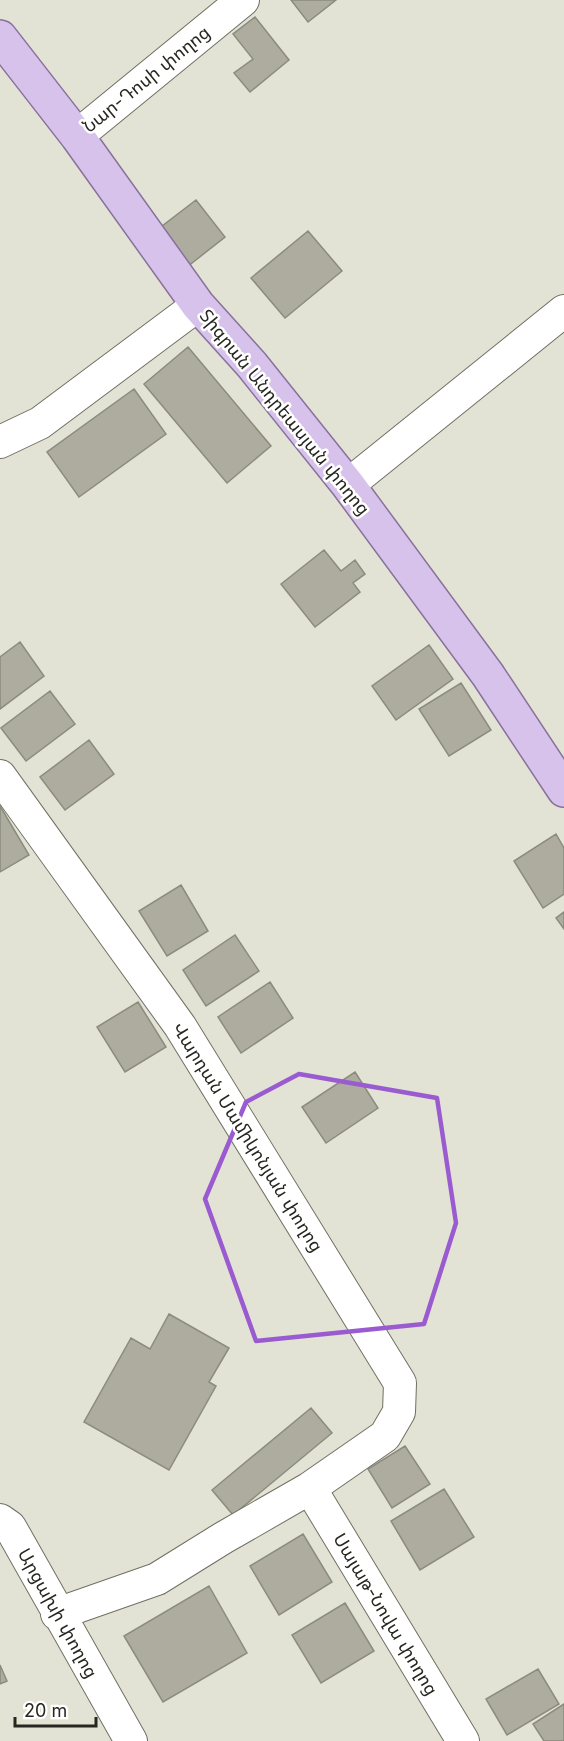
<svg xmlns="http://www.w3.org/2000/svg" width="564" height="1741" font-family="Inter,'Noto Sans Armenian',sans-serif">
	<rect width="100%" height="100%" fill="#e3e3d5"/>
	<path fill="#adac9f" stroke="#8b8b7e" stroke-width="1.5" d="M 291,0 L 336,0 L 308,22 Z
		M 255,17 L 289,60 L 250,92 L 234,73 L 253,59 L 233,34 Z
		M 196,200 L 225,237 L 187,267 L 157,230 Z
		M 308,231 L 342,271 L 285,318 L 251,278 Z
		M 188,347 L 271,446 L 227,483 L 144,384 Z
		M 134,389 L 166,434 L 79,497 L 47,452 Z
		M 324,550 L 341,571 L 355,560 L 365,574 L 353,583 L 360,592 L 315,627 L 281,584 Z
		M 20,642 L 44,676 L 0,709 L 0,657 Z
		M 429,645 L 453,679 L 396,720 L 372,686 Z
		M 461,683 L 491,730 L 449,756 L 419,709 Z
		M 50,691 L 75,724 L 26,761 L 1,728 Z
		M 89,740 L 114,774 L 65,810 L 40,777 Z
		M 0,806 L 29,855 L 0,872 Z
		M 556,834 L 564,848 L 564,894 L 543,908 L 514,861 Z
		M 181,885 L 208,931 L 167,956 L 139,911 Z
		M 564,912 L 564,929 L 556,918 Z
		M 235,935 L 259,971 L 206,1006 L 183,970 Z
		M 270,982 L 293,1018 L 241,1053 L 218,1017 Z
		M 138,1002 L 166,1047 L 125,1072 L 97,1027 Z
		M 355,1072 L 378,1108 L 326,1143 L 302,1107 Z
		M 169,1314 L 229,1348 L 209,1382 L 216,1386 L 169,1470 L 84,1422 L 131,1338 L 150,1349 Z
		M 311,1408 L 332,1433 L 233,1515 L 212,1490 Z
		M 405,1446 L 430,1484 L 392,1508 L 368,1469 Z
		M 444,1489 L 474,1537 L 420,1570 L 391,1521 Z
		M 303,1534 L 332,1582 L 279,1615 L 250,1566 Z
		M 209,1586 L 247,1653 L 163,1702 L 124,1636 Z
		M 345,1603 L 374,1651 L 321,1683 L 292,1635 Z
		M 0,1665 L 7,1681 L 0,1684 Z
		M 538,1669 L 559,1704 L 507,1735 L 486,1699 Z
		M 564,1704 L 564,1741 L 544,1741 L 533,1724 Z"/>
	<g fill="none" stroke-linecap="round" stroke-linejoin="round">
		<defs>
			<path id="minor" d="M 77,136 L 243,0
				M 0,442 L 40,423 L 198,305
				M 348,485 L 564,311
				M 0,776 L 180,1026 L 400,1383 L 399,1412 L 385,1436 L 310,1488 L 223,1538 L 157,1579 L 57,1614
				M 310,1488 L 463,1741
				M 0,1520 L 10,1527 L 131,1741"/>
			<path id="major" d="M 0,37 L 77,136 L 198,305 L 252,365 L 348,485 L 488,675 L 564,790"/>
		</defs>
		<use href="#minor" stroke="#707063" stroke-width="34"/>
		<use href="#major" stroke="#88729c" stroke-width="36"/>
		<use href="#minor" stroke="#fff" stroke-width="32"/>
		<use href="#major" stroke="#d7c2eb" stroke-width="33"/>
	</g>
	<path fill="none" stroke="#9a5bd1" stroke-width="4.5" stroke-linejoin="round" d="M 299,1074 L 437,1098 L 456,1223 L 424,1324 L 256,1341 L 205,1199 L 246,1102 Z"/>
	<g text-anchor="middle" dominant-baseline="central" stroke-width="5" stroke-linejoin="round" paint-order="stroke">
		<g font-size="18" fill="#272721" stroke="#fff">
			<text transform="translate(146 79) rotate(-39)">Նար-Դոսի փողոց</text>
			<text transform="translate(285 412) rotate(51)">Տիգրան Անդրեասյան փողոց</text>
			<text transform="translate(248 1137) rotate(58)">Վարդան Մամիկոնյան փողոց</text>
			<text transform="translate(58 1613) rotate(61)">Արցախի փողոց</text>
			<text transform="translate(386 1614) rotate(59)">Սայաթ-Նովա փողոց</text>
		</g>
	</g>
	<path d="M15 1717v9h81v-9" fill="none" stroke="#272721" stroke-width="3"/>
	<text x="24" y="1717" font-size="18" fill="#272721" stroke="#ffffff" stroke-width="4.5" paint-order="stroke">20 m</text>
</svg>
